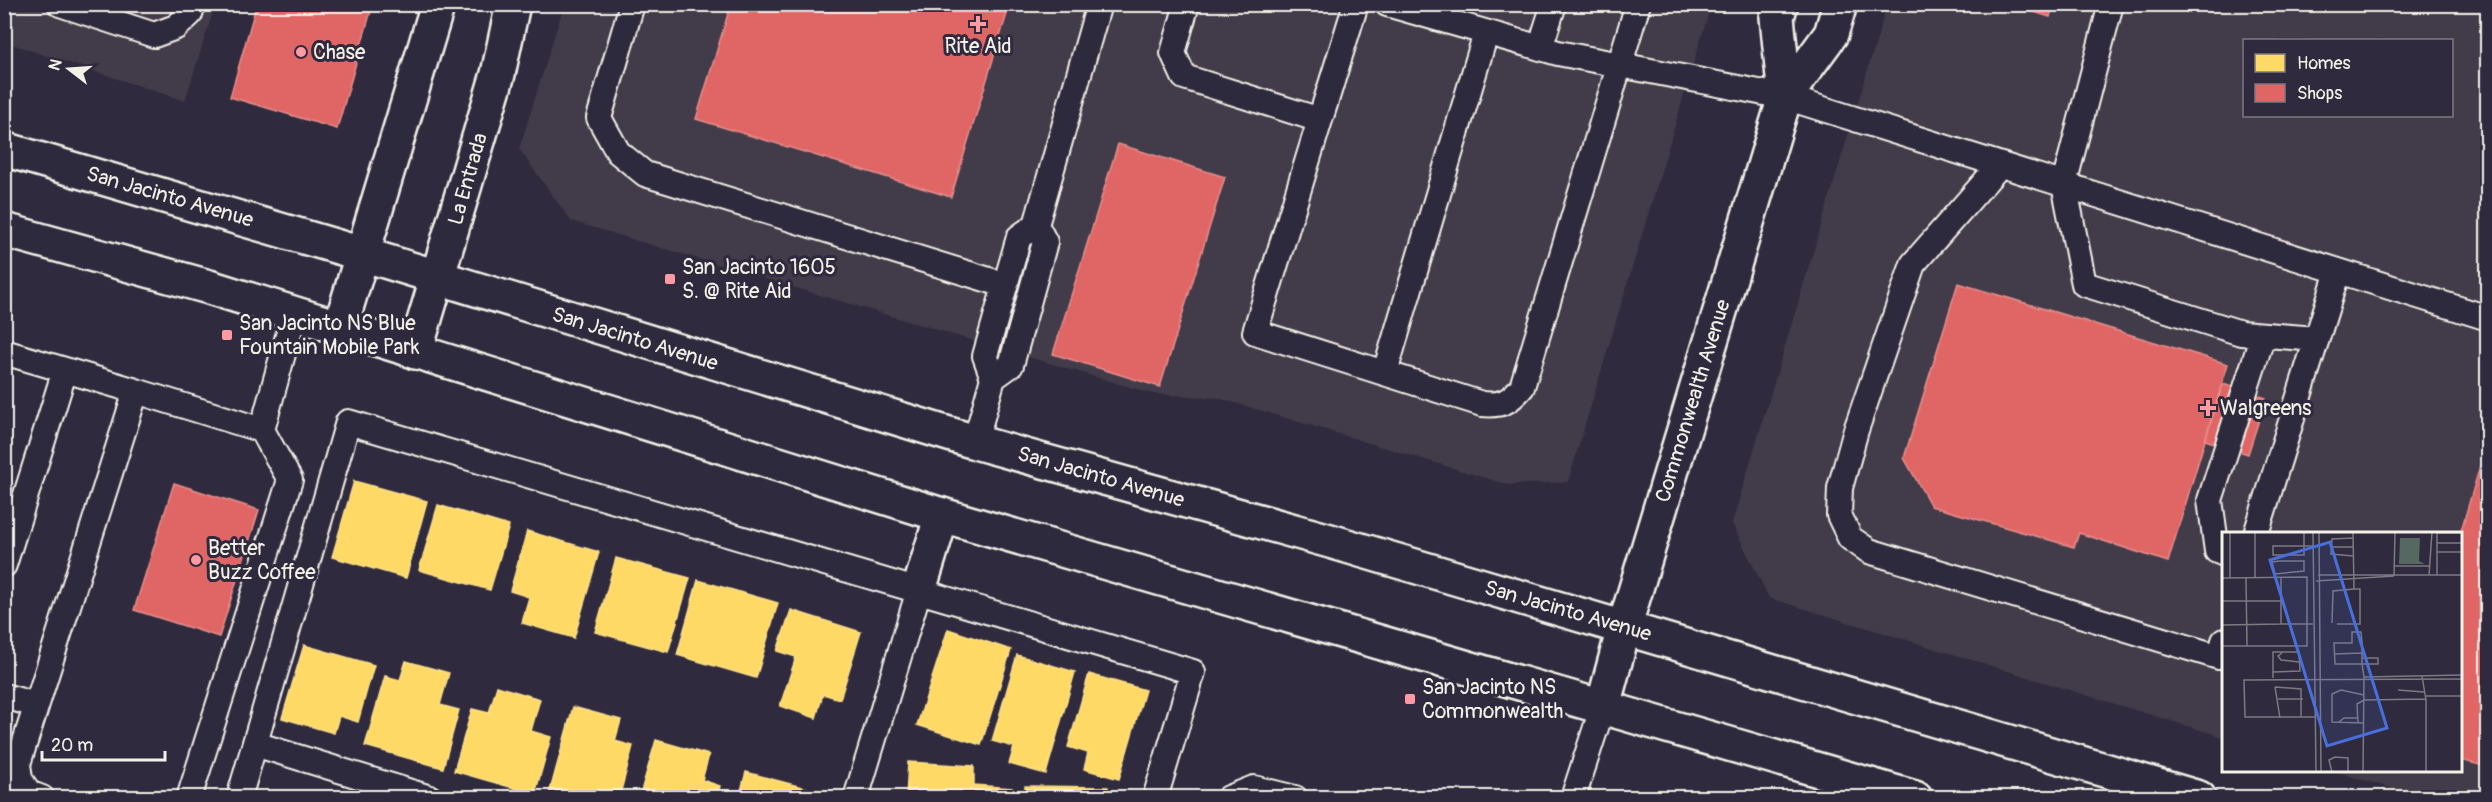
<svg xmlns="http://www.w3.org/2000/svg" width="2492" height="802" font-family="Pangolin,sans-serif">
	<rect width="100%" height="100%" fill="#2f2a3d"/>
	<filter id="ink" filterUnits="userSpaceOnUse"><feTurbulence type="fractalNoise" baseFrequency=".0167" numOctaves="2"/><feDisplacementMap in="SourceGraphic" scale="12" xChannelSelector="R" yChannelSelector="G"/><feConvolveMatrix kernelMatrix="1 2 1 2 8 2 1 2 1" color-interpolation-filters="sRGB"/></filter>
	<g filter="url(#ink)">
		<path fill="#433a48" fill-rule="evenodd" d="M 5,5 L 215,5 L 185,101 L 5,42 Z
			M 564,5 L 1711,5 L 1568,482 L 1509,485 L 1219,398 L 1153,394 L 571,221 L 519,149 Z
			M 1887,5 L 2487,5 L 2487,797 L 2421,797 L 2333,771 L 2460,770 L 2460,534 L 2224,534 L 2223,737 L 1769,598 L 1732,523 ZM 2244,40 L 2452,40 L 2452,116 L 2244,116 Z"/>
		<path fill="#ffd966" stroke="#fce08d" stroke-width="1.5" d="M 354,481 L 427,501 L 406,578 L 332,557 Z
			M 438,505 L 509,526 L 490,590 L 419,570 Z
			M 527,531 L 599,552 L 574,638 L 522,623 L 529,597 L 510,591 Z
			M 616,558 L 690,578 L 668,652 L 595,632 Z
			M 698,580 L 778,603 L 756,678 L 677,655 Z
			M 791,610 L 861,632 L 840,699 L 823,694 L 816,718 L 780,706 L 796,657 L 777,651 Z
			M 948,629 L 1011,650 L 981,745 L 917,725 Z
			M 304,645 L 374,665 L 358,722 L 339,716 L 334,733 L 282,718 Z
			M 1017,655 L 1075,672 L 1046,774 L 1009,764 L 1014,747 L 992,741 Z
			M 406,661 L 449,673 L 440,705 L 459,710 L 443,768 L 365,746 L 385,676 L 400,680 Z
			M 1089,674 L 1145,690 L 1119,779 L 1084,769 L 1088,753 L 1068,747 Z
			M 497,686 L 540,699 L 531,731 L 551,737 L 535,794 L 454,771 L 472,709 L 489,713 Z
			M 573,707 L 621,720 L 615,741 L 633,746 L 619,798 L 548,798 Z
			M 656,740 L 709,755 L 702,780 L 720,786 L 717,798 L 639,798 Z
			M 908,762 L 974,766 L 974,785 L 1012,788 L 1011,798 L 906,798 Z
			M 746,772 L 817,791 L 815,798 L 739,798 Z
			M 1025,786 L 1108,787 L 1107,798 L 1025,798 Z"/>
		<path fill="#e06666" stroke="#e6908d" stroke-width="1.5" d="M 249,4 L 373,4 L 337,129 L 230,97 L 256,6 Z
			M 731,4 L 1010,4 L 951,197 L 696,119 Z
			M 2008,4 L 2053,4 L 2050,17 Z
			M 1118,144 L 1225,177 L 1160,387 L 1053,354 Z
			M 1958,283 L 2228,364 L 2168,562 L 2079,533 L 2074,547 L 1931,506 L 1904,458 Z
			M 2223,384 L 2266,398 L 2248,454 L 2205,440 Z
			M 2488,439 L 2488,767 L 2460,760 L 2460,534 Z
			M 174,483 L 259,510 L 219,637 L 134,610 Z"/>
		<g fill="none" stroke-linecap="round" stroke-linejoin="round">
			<defs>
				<path id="lane" d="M 60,4 L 154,35 L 176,27 L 190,14 L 193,4
					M 632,4 L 599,118 L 618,152 L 645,174 L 1005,285
					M 1187,4 L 1173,53 L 1184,77 L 1320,120 L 1255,332 L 1482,404 C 1502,406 1509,402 1522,387 L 1638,4
					M 1387,4 L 1558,53 L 1785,97 L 2488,318
					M 2111,4 L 2064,184 L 2084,284 L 2241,333 L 2317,339
					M 1540,48 L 1554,4
					M 1320,120 L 1356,4
					M 2000,165 L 1913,264 L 1856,430 L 1840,488 L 1839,515 L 1850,538 L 1869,551 L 2219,657 L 2224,641
					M 1036,225 L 1099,4
					M 4,352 L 65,370 L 4,565
					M 65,370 L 136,391
					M 1385,372 L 1486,33
					M 262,430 L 294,314
					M 975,442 L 993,378 L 985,356 L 1019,237 L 1036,225 L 1045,242 L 1011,365 L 993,378
					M 2256,534 L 2338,271
					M 2224,554 L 2217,551 L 2210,500 L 2263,335
					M 4,696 L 36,705
					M 255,744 L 430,798
					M 42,798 L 29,793 L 20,779 L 18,764 L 136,391 L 262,430 L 290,480 L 189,798
					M 239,798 L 348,422 L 1193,672 L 1155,798
					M 856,798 L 919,590
					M 1229,798 L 1254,788 L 1295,798
					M 1573,798 L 1603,706"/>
				<path id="street" d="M 1781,4 L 1777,17 L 1785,97
					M 340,328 L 438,4
					M 415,352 L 498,74 L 513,4
					M 919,590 L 942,515
					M 1603,706 L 1624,628 L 1785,97 L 1831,34 L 1840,4"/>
				<path id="secondary" d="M 4,149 L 362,254 L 975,442 L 1330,541 L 2199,798
					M 4,230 L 209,287 L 942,515 L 1915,798"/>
			</defs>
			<use href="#lane" stroke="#f4f1e8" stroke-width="28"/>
			<use href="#street" stroke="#f4f1e8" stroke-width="38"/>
			<use href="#secondary" stroke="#f4f1e8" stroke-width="38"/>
			<use href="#lane" stroke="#2f2a3d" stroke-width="24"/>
			<use href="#street" stroke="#2f2a3d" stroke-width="33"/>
			<use href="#secondary" stroke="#2f2a3d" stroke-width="33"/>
		</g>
	</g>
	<g fill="#ff9aa2" stroke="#2f2a3d" stroke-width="2">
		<path d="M975 15h6v6h6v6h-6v6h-6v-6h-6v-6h6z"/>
		<circle cx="301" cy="52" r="6"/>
		<rect x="664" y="273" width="12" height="12" rx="3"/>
		<rect x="221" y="329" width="12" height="12" rx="3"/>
		<path d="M2205 399h6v6h6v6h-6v6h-6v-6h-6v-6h6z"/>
		<circle cx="196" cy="560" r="6"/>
		<rect x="1404" y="693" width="12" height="12" rx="3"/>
	</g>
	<g text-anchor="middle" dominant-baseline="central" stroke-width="6" stroke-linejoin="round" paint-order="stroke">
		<g font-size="21" fill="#f4f1e8" stroke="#2f2a3d" text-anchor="start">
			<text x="978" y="46" text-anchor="middle">Rite Aid</text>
			<text x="313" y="52">Chase</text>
			<text x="682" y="267">San Jacinto 1605<tspan x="682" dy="24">S. @ Rite Aid</tspan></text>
			<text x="239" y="323">San Jacinto NS Blue<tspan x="239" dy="24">Fountain Mobile Park</tspan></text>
			<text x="2220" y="408">Walgreens</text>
			<text x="208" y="548">Better<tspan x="208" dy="24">Buzz Coffee</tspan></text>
			<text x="1422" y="687">San Jacinto NS<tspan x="1422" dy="24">Commonwealth</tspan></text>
		</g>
		<g font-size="21" fill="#f4f1e8" stroke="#2f2a3d">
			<text transform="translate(468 179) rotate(-74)">La Entrada</text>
			<text transform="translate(170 197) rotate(16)">San Jacinto Avenue</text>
			<text transform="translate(635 339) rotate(17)">San Jacinto Avenue</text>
			<text transform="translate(1693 401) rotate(-73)">Commonwealth Avenue</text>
			<text transform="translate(1101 477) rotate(16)">San Jacinto Avenue</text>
			<text transform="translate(1568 611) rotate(16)">San Jacinto Avenue</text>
		</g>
	</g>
	<g transform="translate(2222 532)">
		<rect width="240" height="240" fill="#2f2a3d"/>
		<path d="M 178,6 L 198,6 L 197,29 L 203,32 L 177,32 Z" fill="#556962"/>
		<path fill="none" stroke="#7e7a81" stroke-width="1.5" d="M 33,0 L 33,46M 82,0 L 82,23 L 51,23 L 51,14 L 91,14M 91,0 L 94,240M 97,0 L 99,240M 215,0 L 215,43M 215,1 L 240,1M 131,6 L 110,7 L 109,22 L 131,24M 215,11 L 240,11M 109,15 L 131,15M 215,20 L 240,20M 57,29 L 82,29 L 82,39 L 53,42 L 50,30 ZM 172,34 L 207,34M 96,43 L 240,43M 207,43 L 210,0M 172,44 L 173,0M 0,46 L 85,45 L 85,114 L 0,114M 8,46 L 8,0M 24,46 L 25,114M 94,49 L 172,44M 0,69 L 59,69 L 59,92 L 91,92M 59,69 L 59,46M 110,91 L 111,59 L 132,57M 115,92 L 138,92 L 138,57 L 132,57 L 131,0M 0,93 L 59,92M 60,121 L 56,124 L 59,128 L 77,130M 112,122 L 140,121M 140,126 L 156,126 L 156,132 L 113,132 L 112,111 L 130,111 L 130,100 L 139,100 L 140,111 L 140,132 L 142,145 L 141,240M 51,140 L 78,139 L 77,120 L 51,120 L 51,146M 200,144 L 204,168 L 204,240M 142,145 L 240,143M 53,155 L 79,157 L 79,185M 53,155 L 58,186M 176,158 L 202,160M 204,164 L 240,164M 56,167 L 81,167M 93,185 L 23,185 L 22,148 L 240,147M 117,190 L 122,186 L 135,186M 136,191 L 135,172 L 142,168 L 204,167M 142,191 L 110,190 L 110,162 L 119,158 L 142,163M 110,240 L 107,228 L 113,225 L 126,226 L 126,240"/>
		<path fill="#486fdb" fill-opacity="0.15" stroke="#486fdb" stroke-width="3" d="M 108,10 L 165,196 L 105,214 L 48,28 Z"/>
		<rect width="240" height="240" fill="none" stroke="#f4f1e8" stroke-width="3"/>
	</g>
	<rect width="2492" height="802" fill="none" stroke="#2f2a3d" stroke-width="24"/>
	<rect x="12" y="12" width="2468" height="778" fill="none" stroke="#f4f1e8" stroke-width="2" filter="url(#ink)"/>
	<rect x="2243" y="39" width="210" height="78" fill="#2f2a3d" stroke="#7e7a81" stroke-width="1.5"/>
	<rect x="2255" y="54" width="30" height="18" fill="#ffd966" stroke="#7e7a81" stroke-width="1.5"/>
	<text x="2297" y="69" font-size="18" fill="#f4f1e8">Homes</text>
	<rect x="2255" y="84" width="30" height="18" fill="#e06666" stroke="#7e7a81" stroke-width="1.5"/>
	<text x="2297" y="99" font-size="18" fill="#f4f1e8">Shops</text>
	<g transform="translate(69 69) rotate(287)" stroke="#2f2a3d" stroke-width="4.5" paint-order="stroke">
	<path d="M0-4.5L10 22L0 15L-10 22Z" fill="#f4f1e8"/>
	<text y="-9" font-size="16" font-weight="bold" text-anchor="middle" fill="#f4f1e8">N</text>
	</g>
	<path d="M42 751v9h123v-9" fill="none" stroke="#f4f1e8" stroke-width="3"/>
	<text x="51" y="751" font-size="18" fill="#f4f1e8" stroke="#2f2a3d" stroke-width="4.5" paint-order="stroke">20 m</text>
</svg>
